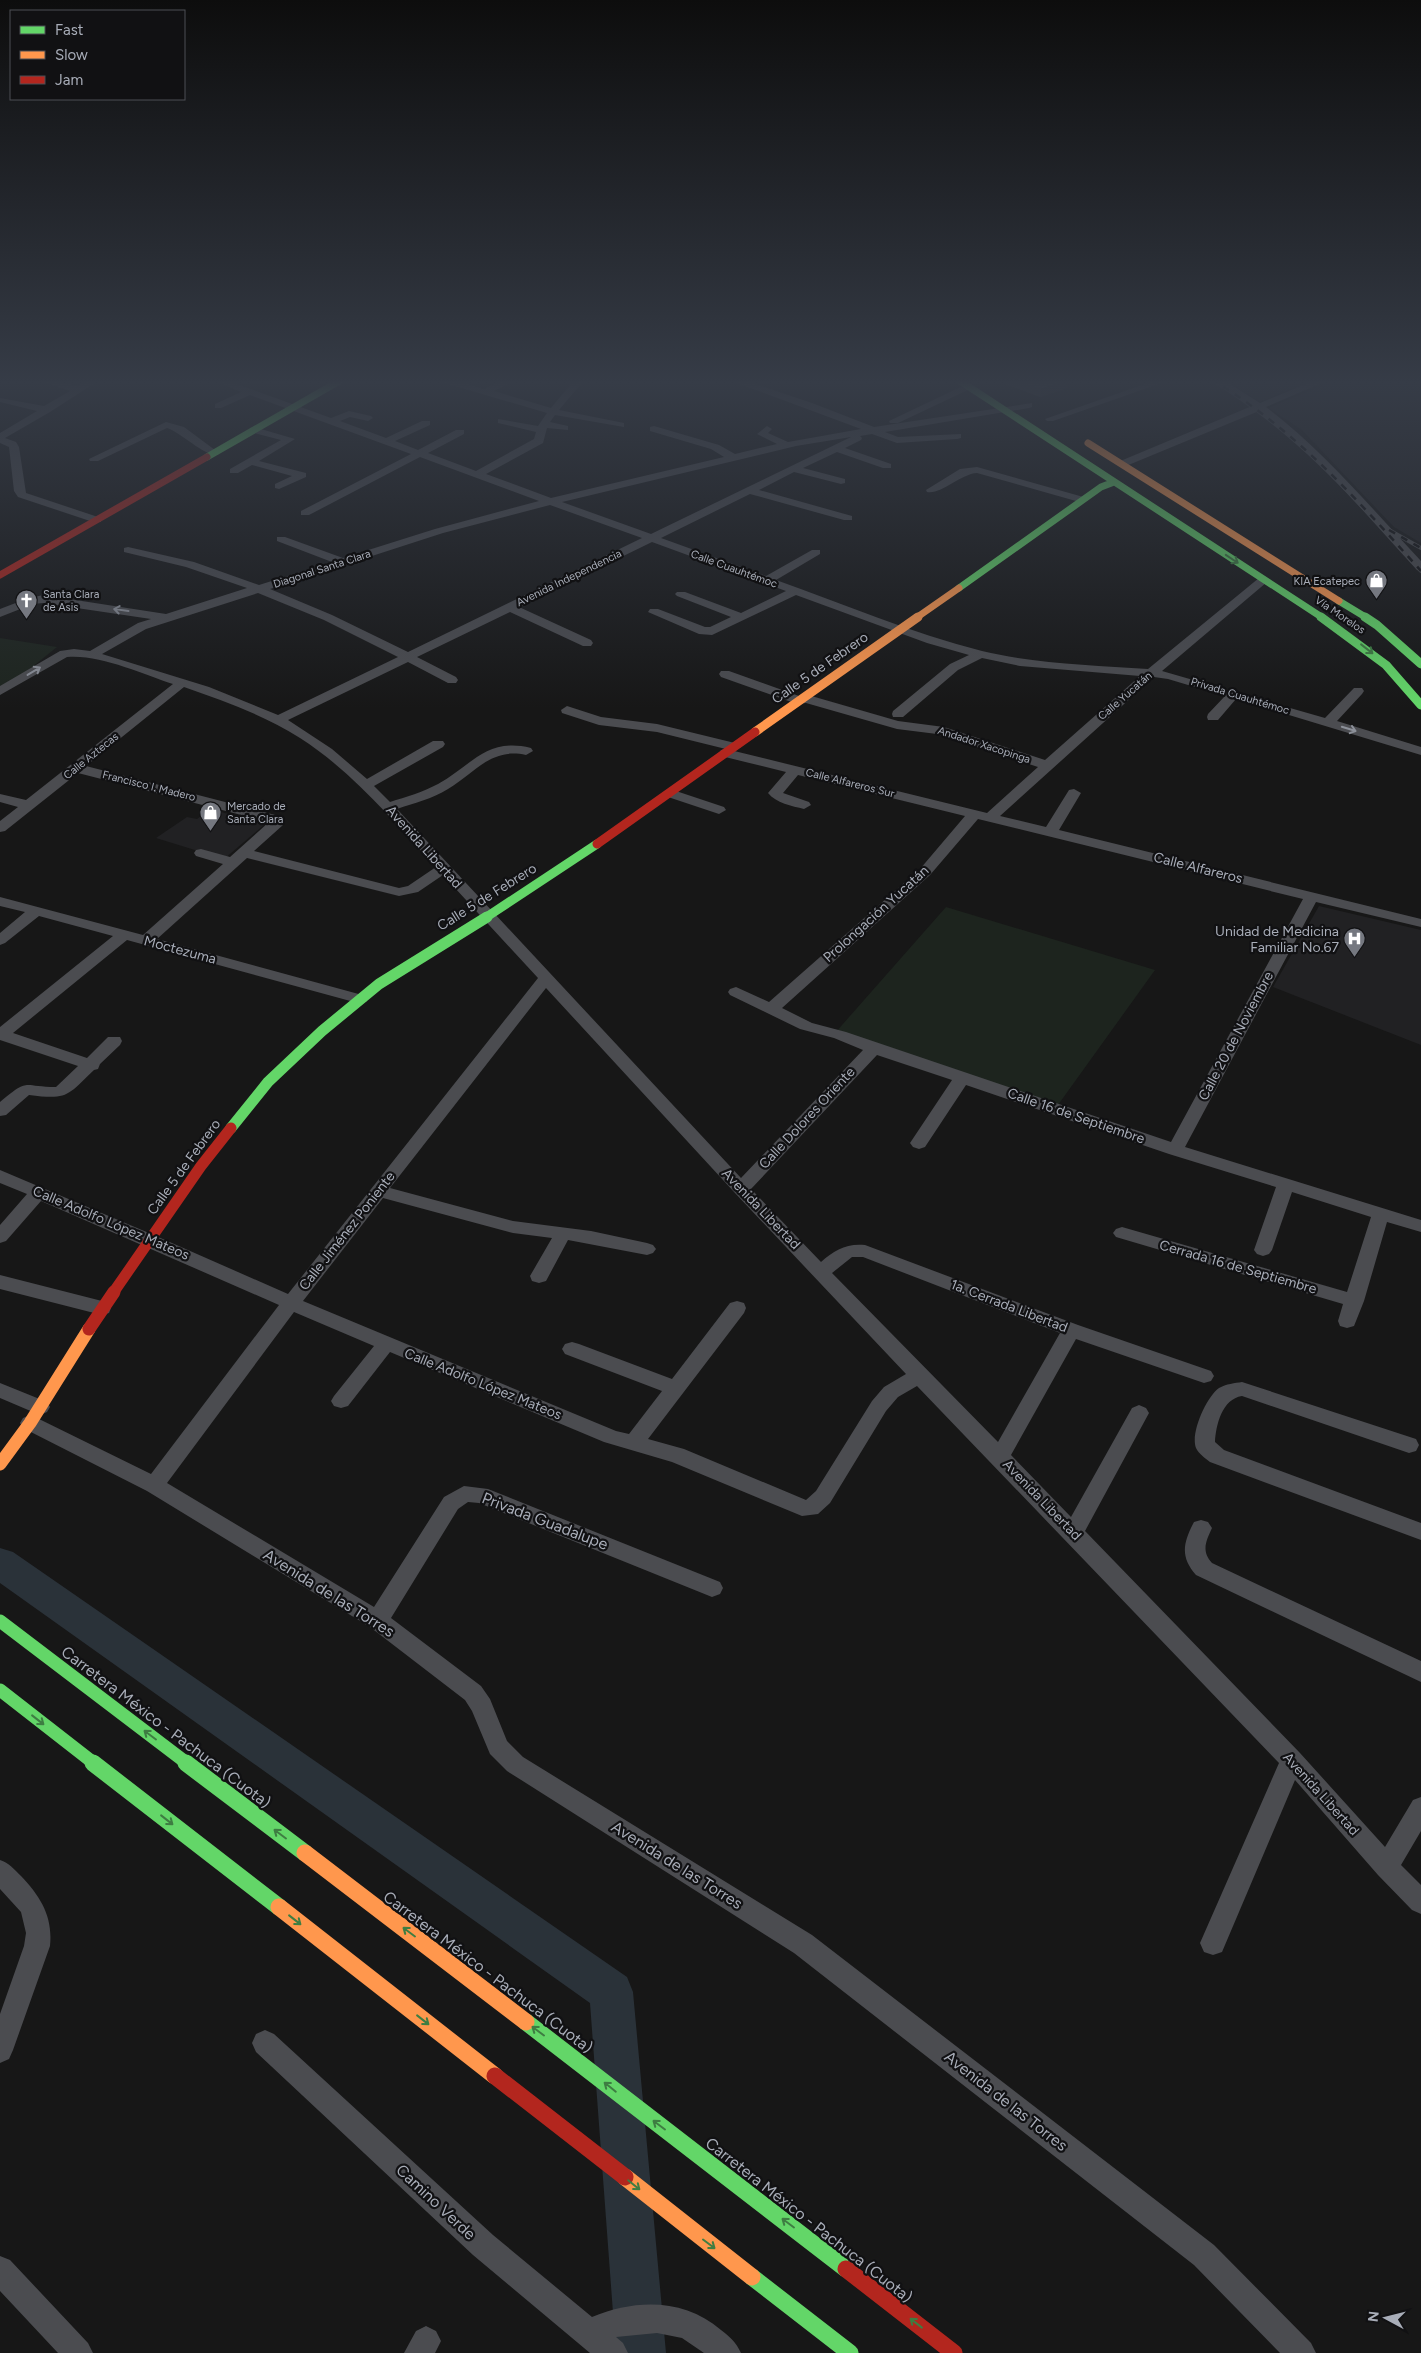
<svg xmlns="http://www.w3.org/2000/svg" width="1421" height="2353" font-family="Figtree,sans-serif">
	<rect width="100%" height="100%" fill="#171717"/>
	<path fill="#212123" d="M 1223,379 L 1315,379 L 1260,402 Z
		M 1338,379 L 1421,379 L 1421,543 L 1394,527 L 1302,430 L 1269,408 Z
		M 210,809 L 265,824 L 224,859 L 156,838 L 187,817 L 197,819 Z
		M 1319,906 L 1421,930 L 1421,1045 L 1273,987 Z"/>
	<path fill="#1d241e" d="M 0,638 L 57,647 L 26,672 L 0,687 Z
		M 946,907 L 1155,970 L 1058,1105 L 835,1033 Z"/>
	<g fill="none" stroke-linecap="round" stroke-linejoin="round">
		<path fill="#2a3239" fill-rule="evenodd" d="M 0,1548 L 13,1552 L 627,1977 L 633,1992 L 666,2353 L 616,2353 L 590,2003 L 0,1583 Z"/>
		<path fill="#4b4c50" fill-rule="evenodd" d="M 35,379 L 50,379 L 77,386 L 90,379 L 101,379 L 50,412 L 5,438 L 16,442 L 19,447 L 26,493 L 101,518 L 101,522 L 93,522 L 18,497 L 14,491 L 9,447 L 0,443 L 0,433 L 37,411 L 0,402 L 0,398 L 44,406 L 70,391 Z
			M 210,379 L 223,379 L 331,418 L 349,411 L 371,416 L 373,418 L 368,421 L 350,417 L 340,421 L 386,438 L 422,421 L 430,421 L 430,425 L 395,441 L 418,450 L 456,430 L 464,430 L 464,434 L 428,453 L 476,471 L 534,439 L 536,432 L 498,423 L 498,419 L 538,426 L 547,413 L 438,381 L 436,379 L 451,379 L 484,389 L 504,379 L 510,379 L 510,383 L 494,391 L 551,408 L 575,379 L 585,379 L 559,410 L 624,423 L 624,427 L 555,415 L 550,422 L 568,426 L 568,430 L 547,428 L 543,443 L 486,474 L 551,498 L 724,457 L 711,449 L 650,431 L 650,427 L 654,426 L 719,445 L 735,454 L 777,444 L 757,434 L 767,426 L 772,429 L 768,433 L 788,442 L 861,429 L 726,379 L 740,379 L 812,403 L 874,427 L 1032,403 L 1032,407 L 1029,408 L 885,432 L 898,437 L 961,434 L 961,438 L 957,439 L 897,443 L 872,434 L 860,436 L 862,438 L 861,440 L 845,448 L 891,464 L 891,468 L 883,468 L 837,452 L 803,468 L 845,479 L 845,483 L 841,484 L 794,472 L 759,490 L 852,516 L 852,520 L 844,520 L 750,494 L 661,538 L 766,576 L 812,550 L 820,550 L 820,554 L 776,580 C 844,604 911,633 982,651 C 1036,664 1093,665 1148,669 L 1259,578 L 1267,578 L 1269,580 L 1267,582 L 1162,671 L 1325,718 L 1354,688 L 1362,688 L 1364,691 L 1362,694 L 1337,721 L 1421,747 L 1421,755 L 1236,699 L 1218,720 L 1208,720 L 1207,717 L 1208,714 L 1225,696 L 1168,679 L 1154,677 L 1000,816 L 1046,827 L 1069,790 L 1074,789 L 1081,793 L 1059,830 L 1421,919 L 1421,927 L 1316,902 L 1185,1147 L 1421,1220 L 1421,1232 L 1387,1222 L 1364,1301 L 1354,1326 L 1347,1328 L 1340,1326 L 1338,1321 L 1343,1304 L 1116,1237 L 1113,1233 L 1116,1229 L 1122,1227 L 1347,1292 L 1371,1217 L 1292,1192 L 1272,1250 L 1269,1254 L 1263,1256 L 1257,1254 L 1254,1250 L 1276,1187 L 1169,1154 L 966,1085 L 925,1147 L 919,1149 L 913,1147 L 910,1143 L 952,1080 L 877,1055 L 751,1189 L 821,1262 C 834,1250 847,1243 865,1245 L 1078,1325 L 1211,1371 L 1214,1376 L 1211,1381 L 1204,1383 L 1076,1339 L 1011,1455 L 1071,1517 L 1132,1408 L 1139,1405 L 1146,1408 L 1149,1413 L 1085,1531 L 1300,1753 L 1385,1847 L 1413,1800 L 1421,1797 L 1421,1831 L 1401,1865 L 1421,1885 L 1421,1914 L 1412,1910 L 1378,1875 L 1295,1780 L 1222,1952 L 1213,1955 L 1204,1952 L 1200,1943 L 1279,1763 L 917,1386 L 898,1397 L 886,1411 L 830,1503 L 818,1514 L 802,1516 L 672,1462 L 604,1442 L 390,1352 L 348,1406 L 341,1408 L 334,1406 L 331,1401 L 334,1396 L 374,1346 L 294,1312 L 167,1483 L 374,1607 L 444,1497 L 464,1486 L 488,1489 L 720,1582 L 723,1588 L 720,1594 L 712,1597 L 479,1503 L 468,1502 L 458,1509 L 391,1618 L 481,1686 L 490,1699 L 507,1741 L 523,1757 L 812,1935 L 1214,2245 L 1311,2343 L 1316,2353 L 1280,2353 L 1194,2265 L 794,1953 L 507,1771 L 490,1754 L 472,1711 L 465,1700 L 370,1627 L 147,1491 L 23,1428 L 20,1423 L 23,1418 L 30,1415 L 37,1418 L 151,1474 L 279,1305 L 41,1201 L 6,1241 L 0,1243 L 0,1225 L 27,1194 L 0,1183 L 0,1170 L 156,1236 L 288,1294 L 538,978 L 443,875 L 418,892 L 399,896 L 247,858 L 157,939 L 366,996 L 368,999 L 366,1002 L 354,1002 L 127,940 L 13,1033 L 87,1058 L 108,1037 L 120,1037 L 122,1041 L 120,1045 L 100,1064 L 98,1069 L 94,1070 C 67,1096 68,1100 29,1095 L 6,1115 L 0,1116 L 0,1102 C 30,1077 21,1087 56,1087 L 78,1066 L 0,1040 L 0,1027 L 113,936 L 39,916 L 5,943 L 0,945 L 0,933 L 25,912 L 0,906 L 0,897 L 143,935 L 223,864 L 196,856 L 194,853 L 196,850 L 201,849 L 230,857 L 269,822 L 78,773 L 5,831 L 0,832 L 0,821 L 18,807 L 0,802 L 0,794 L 26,800 L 173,684 C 142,674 100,654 67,657 L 0,695 L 0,686 L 60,651 L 74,649 L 90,651 L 138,623 L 151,619 L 43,603 L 33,604 L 0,617 L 0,609 L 26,599 L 43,595 L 166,614 L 247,588 L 186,567 L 124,552 L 124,548 L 128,547 L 194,562 L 259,585 L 332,562 L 277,541 L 277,537 L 285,537 L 343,558 L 435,529 L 539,501 L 420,457 L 309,515 L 301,515 L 301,511 L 411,454 L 250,395 L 221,408 L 215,408 L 215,404 L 241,392 ZM 851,437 L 651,534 L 562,502 L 796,446 ZM 550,505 L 642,538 L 408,652 L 332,615 L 270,589 L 443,533 ZM 652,542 L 786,591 L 741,613 L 685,592 L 677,592 L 675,594 L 677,596 L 731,617 L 710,627 L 705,627 L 658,609 L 650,609 L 648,612 L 699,634 L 712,635 L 796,595 L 927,643 L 969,655 L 950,664 L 893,711 L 892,714 L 893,717 L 903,717 L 958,670 L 982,658 L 1020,666 L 1140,676 L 1045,760 L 944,727 L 898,721 L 808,695 L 799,696 L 729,671 L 721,671 L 719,674 L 721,677 L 797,704 L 806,703 L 897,729 L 937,734 L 1038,767 L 987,813 L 726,749 L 721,750 L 719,753 L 721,756 L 786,772 L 768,793 C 776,803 792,806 804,809 L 811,805 L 809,802 L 783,793 L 798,775 L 965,816 L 920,869 L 769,1002 L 736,987 L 730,989 L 728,992 L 730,995 L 800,1029 L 834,1038 L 863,1050 L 741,1178 L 397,809 C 414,803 432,799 448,789 C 475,773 491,747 526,755 L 533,751 L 531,748 C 487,737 472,765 438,784 C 423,792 406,797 390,802 L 374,786 L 443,747 L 445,744 L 443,741 L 433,741 L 367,779 L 332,749 L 288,720 L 408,662 L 448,683 L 456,683 L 458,680 L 456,677 L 417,657 L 510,612 L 583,646 L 591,646 L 593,643 L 591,640 L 519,607 ZM 258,593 L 324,620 L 398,657 L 278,715 L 209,687 L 102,654 L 146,629 ZM 184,687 C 224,701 264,715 300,738 C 353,772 394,822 436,867 L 408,886 L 399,888 L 254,851 L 283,825 L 285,822 L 279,816 L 86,766 ZM 978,819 L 1303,899 L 1171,1142 L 846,1032 L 812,1023 L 782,1008 L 930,875 ZM 546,988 L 735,1193 L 906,1374 L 884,1387 L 872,1401 L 816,1491 L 806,1500 L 684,1449 L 648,1439 L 744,1313 L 746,1308 L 744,1303 L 737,1301 L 730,1303 L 672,1379 L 579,1344 L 572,1342 L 565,1344 L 562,1349 L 565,1354 L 662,1391 L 629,1434 L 616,1431 L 303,1301 L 383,1198 L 513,1233 L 552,1238 L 530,1276 L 532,1281 L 539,1283 L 546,1281 L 568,1240 L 647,1255 L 653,1253 L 656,1249 L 653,1245 L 647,1243 L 591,1231 L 513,1221 L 390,1188 ZM 852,1257 L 863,1257 L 1060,1333 L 998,1442 L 832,1273 Z
			M 1159,379 L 1173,379 L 1053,421 L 1047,421 L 1045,419 Z
			M 1210,379 L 1222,379 L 1260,403 L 1318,379 L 1331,379 L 1266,407 C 1325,452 1371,508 1421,561 L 1421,571 L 1417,570 C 1366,515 1319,457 1259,411 L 1126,466 L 1118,466 L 1118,462 L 1252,406 Z
			M 969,383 L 974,386 L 972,388 L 898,423 L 890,423 L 889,421 Z
			M 166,422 L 184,427 L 219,453 L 218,455 C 205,457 182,433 167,428 L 98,461 L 90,461 L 89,459 Z
			M 254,427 L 295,439 L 259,461 L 306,473 L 306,477 L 279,489 L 275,488 L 275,484 L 292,476 L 252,465 L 238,473 L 230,473 L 230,469 L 281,440 L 250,432 L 250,428 Z
			M 977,467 L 1087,498 L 1088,500 L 1083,503 L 977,473 C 960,474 941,495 927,492 L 926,490 L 960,469 Z
			M 567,706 L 601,717 L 657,724 L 739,744 L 741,747 L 734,751 L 657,732 L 599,725 L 562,713 L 561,710 Z
			M 670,789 L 724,807 L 726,810 L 719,814 L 665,796 L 663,793 Z
			M 0,1275 L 102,1301 L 109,1303 L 111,1308 L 109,1313 L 102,1315 L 0,1289 Z
			M 1242,1382 L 1416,1439 L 1419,1445 L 1416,1451 L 1409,1453 L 1242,1396 C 1222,1399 1216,1425 1215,1442 L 1224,1450 L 1421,1523 L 1421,1540 L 1210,1462 C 1205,1458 1199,1454 1196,1448 C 1190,1433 1207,1396 1219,1388 C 1226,1384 1235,1383 1242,1382 Z
			M 0,1383 L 47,1402 L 50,1407 L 47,1412 L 40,1415 L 0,1398 Z
			M 1201,1520 L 1208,1522 L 1212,1528 C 1206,1541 1201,1551 1212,1563 L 1421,1661 L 1421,1682 L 1196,1575 C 1180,1557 1183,1543 1194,1522 Z
			M 0,1860 C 9,1863 14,1869 21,1876 C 41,1897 53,1917 50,1946 L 13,2050 L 9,2059 L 0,2063 L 0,2014 L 24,1946 L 26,1933 L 21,1912 L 0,1889 Z
			M 265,2030 L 274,2034 L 493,2235 L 592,2317 C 635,2299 684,2298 721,2330 C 730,2337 736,2342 741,2353 L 704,2353 L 682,2338 L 657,2333 L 616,2337 L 623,2343 L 628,2353 L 590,2353 L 473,2255 L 256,2052 L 252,2043 L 256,2034 Z
			M 0,2256 L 10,2260 L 88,2343 L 93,2353 L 58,2353 L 0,2291 Z
			M 426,2326 L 436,2331 L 441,2341 L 435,2353 L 404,2353 L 416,2331 Z"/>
		<path stroke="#63d668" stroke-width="7" d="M 957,379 L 1323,618
			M 207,457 L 343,379
			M 959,588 L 1101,487 L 1114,482
			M 1339,601 L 1367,618"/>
		<path stroke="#63d668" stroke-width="9" d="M 1321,617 L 1386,665 L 1421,705
			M 1365,617 L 1377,625 L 1421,664
			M 485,918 L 597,844"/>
		<path stroke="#63d668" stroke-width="11" d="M 231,1128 L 268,1082 L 322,1031 L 379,984 L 487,917"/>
		<path stroke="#63d668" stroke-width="13" d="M 0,1621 L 188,1764
			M 0,1690 L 95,1764"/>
		<path stroke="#63d668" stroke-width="17" d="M 93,1763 L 279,1907
			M 186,1763 L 305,1853
			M 526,2022 L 846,2269
			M 752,2277 L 850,2353"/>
		<path stroke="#ff974d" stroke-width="7" d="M 1088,443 L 1339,601
			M 916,618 L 959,588"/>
		<path stroke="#ff974d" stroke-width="9" d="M 755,732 L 918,617"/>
		<path stroke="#ff974d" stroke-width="13" d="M 0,1464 L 30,1423 L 89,1329"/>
		<path stroke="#ff974d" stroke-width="17" d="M 305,1853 L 526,2022
			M 279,1907 L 495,2076
			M 625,2177 L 752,2277"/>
		<path stroke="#b3261e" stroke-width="7" d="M 0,575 L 207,457"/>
		<path stroke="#b3261e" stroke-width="9" d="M 597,844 L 755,732"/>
		<path stroke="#b3261e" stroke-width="11" d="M 113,1293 L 201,1166 L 231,1128"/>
		<path stroke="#b3261e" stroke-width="13" d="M 89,1329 L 114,1292"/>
		<path stroke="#b3261e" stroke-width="17" d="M 495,2076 L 625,2177
			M 846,2269 L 954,2353"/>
		<defs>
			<path id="rail" d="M 1211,379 C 1297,431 1355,497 1421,571
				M 1389,530 L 1421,548"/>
		</defs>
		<use href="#rail" stroke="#4b4c4f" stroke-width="4"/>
		<use href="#rail" stroke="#111113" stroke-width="2.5" stroke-dasharray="7" stroke-linecap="butt"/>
	</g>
	<path fill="#3d3d3f" d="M 1003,379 L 1068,379 L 1067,388 L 1040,397 L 1003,383 Z"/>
	<path fill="#29292a" d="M 1068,379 L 1067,388 L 1040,397 L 1041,388 Z"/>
	<path fill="#49494c" stroke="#58595d" d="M 1016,379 L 1068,379 L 1041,388 Z"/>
	<defs><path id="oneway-shaft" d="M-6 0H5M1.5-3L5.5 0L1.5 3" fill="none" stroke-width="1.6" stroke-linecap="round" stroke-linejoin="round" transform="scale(1.25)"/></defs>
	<g stroke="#3e7d42">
		<use href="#oneway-shaft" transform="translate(1232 559) rotate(34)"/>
		<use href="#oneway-shaft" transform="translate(1367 649) rotate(38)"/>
		<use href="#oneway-shaft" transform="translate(38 1720) rotate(38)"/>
		<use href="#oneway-shaft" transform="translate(150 1735) rotate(-143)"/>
		<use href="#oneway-shaft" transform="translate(167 1820) rotate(38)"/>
		<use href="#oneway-shaft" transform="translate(280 1834) rotate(-143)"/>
		<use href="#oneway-shaft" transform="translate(295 1920) rotate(38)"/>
		<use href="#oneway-shaft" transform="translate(409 1932) rotate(-143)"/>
		<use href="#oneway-shaft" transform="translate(423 2020) rotate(38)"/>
		<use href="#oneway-shaft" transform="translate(538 2031) rotate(-143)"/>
		<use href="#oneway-shaft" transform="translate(610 2087) rotate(-141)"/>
		<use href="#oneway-shaft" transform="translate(659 2125) rotate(-143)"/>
		<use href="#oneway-shaft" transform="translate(634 2185) rotate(39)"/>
		<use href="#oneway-shaft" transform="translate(788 2223) rotate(-143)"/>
		<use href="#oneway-shaft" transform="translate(709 2244) rotate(37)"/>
		<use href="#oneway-shaft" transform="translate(916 2323) rotate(-142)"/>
	</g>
	<g stroke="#8c9099">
		<use href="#oneway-shaft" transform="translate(121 610) rotate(-172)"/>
		<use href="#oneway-shaft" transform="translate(34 671) rotate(-31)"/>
		<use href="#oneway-shaft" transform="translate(1349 729) rotate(17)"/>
	</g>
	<linearGradient id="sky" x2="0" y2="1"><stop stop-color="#0d0d0d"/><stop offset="0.54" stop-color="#363c47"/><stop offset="1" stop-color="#363c47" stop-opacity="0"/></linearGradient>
	<rect width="1421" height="708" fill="url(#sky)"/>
	<defs>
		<symbol id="shop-pin" viewBox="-11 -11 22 30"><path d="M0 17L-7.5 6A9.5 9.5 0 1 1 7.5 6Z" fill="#757880" stroke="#111113"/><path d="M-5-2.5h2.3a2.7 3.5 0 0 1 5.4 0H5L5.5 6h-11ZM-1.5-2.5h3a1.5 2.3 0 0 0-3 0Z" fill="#fff"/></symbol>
		<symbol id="church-pin" viewBox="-11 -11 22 30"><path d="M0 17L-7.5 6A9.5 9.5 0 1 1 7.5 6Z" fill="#757880" stroke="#111113"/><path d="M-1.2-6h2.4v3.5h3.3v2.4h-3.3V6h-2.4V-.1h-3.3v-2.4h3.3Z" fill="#fff"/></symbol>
		<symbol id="hospital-pin" viewBox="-11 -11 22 30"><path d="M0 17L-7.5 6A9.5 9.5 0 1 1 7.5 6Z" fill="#757880" stroke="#111113"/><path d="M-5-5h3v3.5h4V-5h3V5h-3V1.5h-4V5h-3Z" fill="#fff"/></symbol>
	</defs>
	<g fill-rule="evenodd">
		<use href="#shop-pin" x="1364" y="568" width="25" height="34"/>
		<use href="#church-pin" x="14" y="588" width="25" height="34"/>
		<use href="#shop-pin" x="198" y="800" width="25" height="34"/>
		<use href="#hospital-pin" x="1342" y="926" width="25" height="34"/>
	</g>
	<g text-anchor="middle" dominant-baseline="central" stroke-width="4.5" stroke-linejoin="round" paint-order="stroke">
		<g font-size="11" fill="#a8adb8" stroke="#111113">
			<text transform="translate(322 569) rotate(-18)">Diagonal Santa Clara</text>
			<text transform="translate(734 569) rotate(20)">Calle Cuauhtémoc</text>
			<text transform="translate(569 578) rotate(-26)">Avenida Independencia</text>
			<text transform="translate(1340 615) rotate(34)">Vía Morelos</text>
			<text transform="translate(1125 696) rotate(-41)">Calle Yucatán</text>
			<text transform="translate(1240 696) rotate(17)">Privada Cuauhtémoc</text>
			<text transform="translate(984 745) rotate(18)">Andador Xacopinga</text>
			<text transform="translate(91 756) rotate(-39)">Calle Aztecas</text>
			<text transform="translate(850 783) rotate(14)">Calle Alfareros Sur</text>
			<text transform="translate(149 786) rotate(14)">Francisco I. Madero</text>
		</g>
		<g font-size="11" fill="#a8adb8" stroke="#111113" text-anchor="start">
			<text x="1360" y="581" text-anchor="end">KIA Ecatepec</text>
			<text x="43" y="594">Santa Clara<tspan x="43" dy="13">de Asis</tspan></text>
			<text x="227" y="806">Mercado de<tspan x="227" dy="13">Santa Clara</tspan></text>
		</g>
		<g font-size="14" fill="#a8adb8" stroke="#111113">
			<text transform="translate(820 668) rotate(-35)">Calle 5 de Febrero</text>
			<text transform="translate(424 847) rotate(48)">Avenida Libertad</text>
			<text transform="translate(1198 868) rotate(14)">Calle Alfareros</text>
			<text transform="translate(487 897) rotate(-32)">Calle 5 de Febrero</text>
			<text transform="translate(876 914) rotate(-42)">Prolongación Yucatán</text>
			<text transform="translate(180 950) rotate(15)">Moctezuma</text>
			<text transform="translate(1236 1036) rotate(-62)">Calle 20 de Noviembre</text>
			<text transform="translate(1076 1116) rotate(19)">Calle 16 de Septiembre</text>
			<text transform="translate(807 1118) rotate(-47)">Calle Dolores Oriente</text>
			<text transform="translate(184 1167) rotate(-54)">Calle 5 de Febrero</text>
			<text transform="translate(761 1209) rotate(46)">Avenida Libertad</text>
			<text transform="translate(111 1223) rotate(23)">Calle Adolfo López Mateos</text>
			<text transform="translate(347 1231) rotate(-52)">Calle Jiménez Poniente</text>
			<text transform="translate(1238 1267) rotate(16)">Cerrada 16 de Septiembre</text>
			<text transform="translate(1009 1306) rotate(21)">1a. Cerrada Libertad</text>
			<text transform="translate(483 1384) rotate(22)">Calle Adolfo López Mateos</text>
			<text transform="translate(1042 1500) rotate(46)">Avenida Libertad</text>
			<text transform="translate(1321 1794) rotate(48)">Avenida Libertad</text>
		</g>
		<g font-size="14" fill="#a8adb8" stroke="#111113" text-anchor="end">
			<text x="1339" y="931">Unidad de Medicina<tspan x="1339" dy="16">Familiar No.67</tspan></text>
		</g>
		<g font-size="16" fill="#a8adb8" stroke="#111113">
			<text transform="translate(545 1521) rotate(21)">Privada Guadalupe</text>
			<text transform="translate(329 1593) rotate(32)">Avenida de las Torres</text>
			<text transform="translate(166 1727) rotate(37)">Carretera México - Pachuca (Cuota)</text>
			<text transform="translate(677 1865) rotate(32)">Avenida de las Torres</text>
			<text transform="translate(488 1972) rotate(37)">Carretera México - Pachuca (Cuota)</text>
			<text transform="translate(1006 2101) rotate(38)">Avenida de las Torres</text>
			<text transform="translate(436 2202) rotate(43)">Camino Verde</text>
			<text transform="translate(809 2220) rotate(38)">Carretera México - Pachuca (Cuota)</text>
		</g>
	</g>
	<rect x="10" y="10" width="175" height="90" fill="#111113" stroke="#4d4f55"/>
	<rect x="20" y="26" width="25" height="8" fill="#63d668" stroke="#4d4f55"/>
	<text x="55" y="35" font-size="15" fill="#a8adb8">Fast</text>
	<rect x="20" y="51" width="25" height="8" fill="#ff974d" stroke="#4d4f55"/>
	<text x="55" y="60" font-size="15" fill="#a8adb8">Slow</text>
	<rect x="20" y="76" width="25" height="8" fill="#b3261e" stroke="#4d4f55"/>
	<text x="55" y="85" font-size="15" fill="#a8adb8">Jam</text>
	<g transform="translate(1386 2318) rotate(277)" stroke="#111113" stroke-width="4" paint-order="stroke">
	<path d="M0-4L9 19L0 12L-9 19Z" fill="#a8adb8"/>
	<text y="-8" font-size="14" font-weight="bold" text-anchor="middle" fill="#a8adb8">N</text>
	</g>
</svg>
